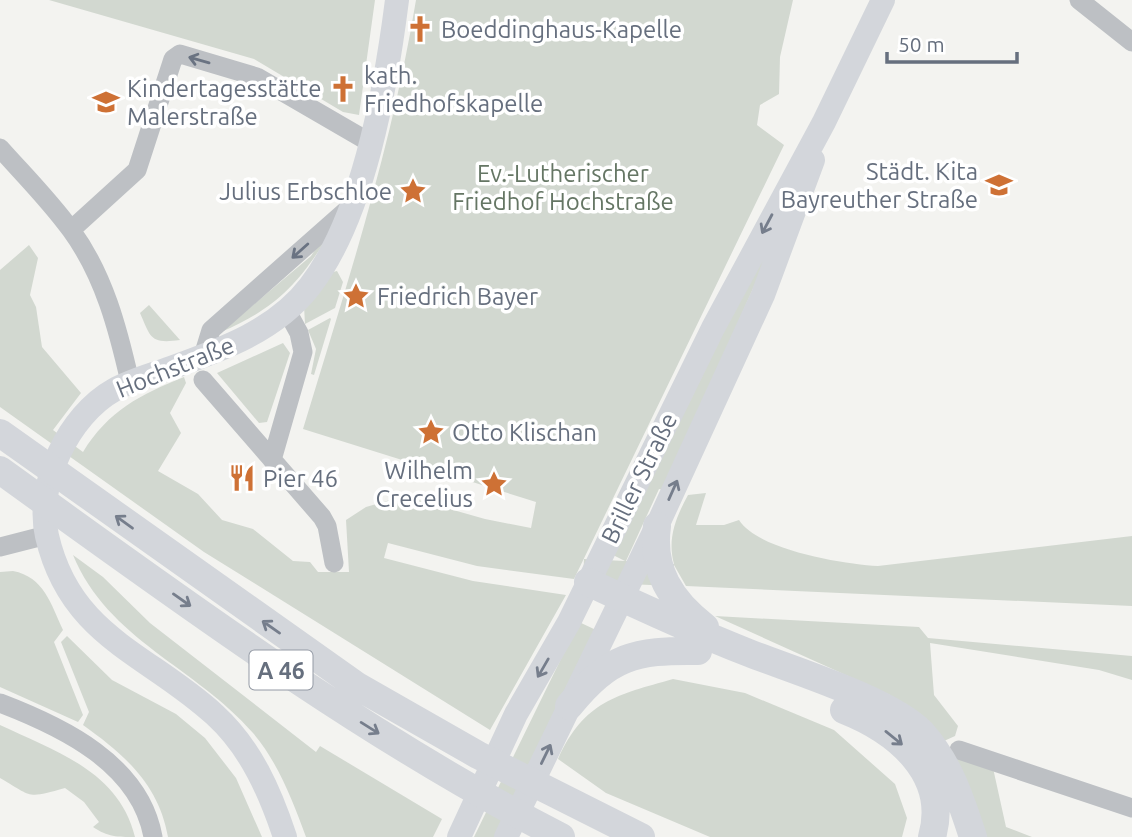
<svg xmlns="http://www.w3.org/2000/svg" width="1132" height="837" font-family="Ubuntu,sans-serif">
	<rect width="100%" height="100%" fill="#f3f3f0"/>
	<path fill="#d2d8d0" d="M 49,0 L 375,0 L 359,115 L 343,112 L 254,59 Z
		M 416,0 L 793,0 L 780,57 L 779,94 L 760,105 L 757,125 L 784,145 L 574,579 L 477,566 L 388,543 L 384,558 L 473,581 L 566,595 L 490,730 L 204,552 L 0,407 L 0,270 L 29,245 L 38,258 L 30,295 L 36,307 L 42,347 L 81,393 L 53,430 L 83,452 C 108,411 141,394 184,377 L 186,383 L 170,413 L 181,433 L 158,471 L 198,494 L 222,520 L 253,529 L 293,561 L 310,562 L 318,572 L 349,572 L 346,520 L 366,507 L 404,496 L 485,519 L 531,528 L 536,502 L 303,429 C 346,287 392,147 416,0 Z
		M 793,198 L 664,490 L 659,489 L 626,561 L 674,564 C 667,539 676,517 688,495 L 706,493 L 696,525 L 724,525 L 739,520 C 758,550 843,564 878,566 L 1132,536 L 1132,606 L 686,586 L 674,565 L 673,586 L 583,582 L 584,559 L 625,561 L 613,555 L 729,316 Z
		M 327,238 C 297,286 274,309 221,332 L 311,256 L 322,239 Z
		M 337,271 L 343,282 L 335,308 L 305,324 L 304,306 L 329,273 Z
		M 149,305 L 180,340 C 150,344 151,338 140,313 Z
		M 330,318 L 331,319 L 314,375 L 311,374 L 316,349 L 308,330 Z
		M 283,343 L 290,353 L 267,422 L 259,423 L 217,373 Z
		M 73,555 L 103,577 L 150,623 L 316,752 L 320,746 L 442,819 L 433,837 L 306,837 C 293,802 278,762 253,733 C 196,667 108,640 73,555 Z
		M 13,571 C 44,577 51,604 63,630 L 54,642 L 83,715 L 78,722 L 0,687 L 0,572 Z
		M 715,616 L 919,627 L 928,638 L 1132,656 L 1132,680 L 1099,670 L 930,643 L 934,695 L 958,726 L 955,736 L 944,741 L 890,695 Z
		M 579,622 L 596,630 L 496,837 L 474,837 Z
		M 67,636 L 112,680 L 176,714 L 205,738 L 236,778 L 262,837 L 168,837 C 159,785 125,755 83,725 L 89,712 L 61,642 Z
		M 673,679 L 745,693 L 834,730 L 895,784 L 907,818 L 902,837 L 710,837 L 606,793 L 558,759 C 584,701 617,695 673,679 Z
		M 0,725 C 55,751 119,771 135,837 C 117,837 108,837 93,827 L 99,822 L 84,802 L 65,788 C 26,799 33,797 0,778 Z
		M 951,749 L 993,768 L 1006,827 L 1032,837 L 987,837 Z"/>
	<g fill="none" stroke-linecap="round" stroke-linejoin="round">
		<path stroke="#bdc0c4" stroke-width="19" d="M 1079,0 L 1132,42
			M 0,148 C 24,175 50,201 71,230 C 104,275 118,329 130,382
			M 71,230 L 137,170 L 173,59 L 180,54 L 257,77 L 369,142
			M 203,356 L 211,330 L 350,207
			M 203,380 L 322,517 L 327,526 L 334,563
			M 272,460 L 303,352 L 299,333 L 287,311
			M 0,547 L 47,535
			M 0,703 C 63,727 140,764 153,837
			M 959,750 L 1132,808"/>
		<path stroke="#d3d6db" stroke-width="24" d="M 285,837 C 270,792 251,748 215,715 C 149,654 70,637 47,536 C 35,485 69,415 114,390 C 130,381 148,376 165,370 C 218,351 275,332 310,286 C 364,216 386,87 397,0
			M 459,837 L 516,714 L 569,622 L 713,328 L 824,122 L 883,0
			M 506,837 L 657,526 L 763,295 L 813,160"/>
		<path stroke="#d3d6db" stroke-width="28" d="M 0,433 L 357,686 L 478,755 L 641,837
			M 0,470 C 182,601 361,734 561,837
			M 657,526 C 651,570 671,601 705,627
			M 588,582 C 641,607 695,632 749,653 C 795,671 890,700 922,733 C 949,763 961,800 973,837
			M 569,706 C 610,656 634,650 698,651
			M 844,710 C 897,731 950,774 932,837"/>
	</g>
	<defs><path id="oneway-shaft" d="M-6 0H5M1.5-3L5.5 0L1.5 3" fill="none" stroke-width="1.6" stroke-linecap="round" stroke-linejoin="round" transform="scale(1.75)"/></defs>
	<g stroke="#6a7382">
		<use href="#oneway-shaft" transform="translate(199 60) rotate(-164)"/>
		<use href="#oneway-shaft" transform="translate(300 251) rotate(138)"/>
	</g>
	<g stroke="#767e8c">
		<use href="#oneway-shaft" transform="translate(767 224) rotate(118)"/>
		<use href="#oneway-shaft" transform="translate(673 490) rotate(-66)"/>
		<use href="#oneway-shaft" transform="translate(124 522) rotate(-144)"/>
		<use href="#oneway-shaft" transform="translate(182 600) rotate(35)"/>
		<use href="#oneway-shaft" transform="translate(271 627) rotate(-145)"/>
		<use href="#oneway-shaft" transform="translate(543 668) rotate(120)"/>
		<use href="#oneway-shaft" transform="translate(370 728) rotate(32)"/>
		<use href="#oneway-shaft" transform="translate(894 738) rotate(39)"/>
		<use href="#oneway-shaft" transform="translate(546 754) rotate(-64)"/>
	</g>
	<defs>
		<symbol id="church-bare" viewBox="-9 -9 18 18"><path d="M-1.2-6h2.4v3.5h3.3v2.4h-3.3V6h-2.4V-.1h-3.3v-2.4h3.3Z" fill="#ce7135" stroke="#fff" stroke-width="2.5" paint-order="stroke"/></symbol>
		<symbol id="school-bare" viewBox="-9 -9 18 18"><path d="M0-5L7-2L0 1L-7-2ZM-4 1L0 2.5L4 1V4Q0 6-4 4Z" fill="#ce7135" stroke="#fff" stroke-width="2.5" paint-order="stroke"/></symbol>
		<symbol id="sight-bare" viewBox="-9 -9 18 18"><path d="M0-6L1.8-2.2L6-1.7L2.9 1.2L3.7 5.4L0 3.3L-3.7 5.4L-2.9 1.2L-6-1.7L-1.8-2.2Z" fill="#ce7135" stroke="#fff" stroke-width="2.5" paint-order="stroke"/></symbol>
		<symbol id="restaurant-bare" viewBox="-9 -9 18 18"><path d="M-5-6h1v4h1v-4h1v4h1v-4h1v5L-1.5 .5V6h-2V.5L-5-1ZM5-6V6H3V1.5H1.5Q1.5-4 5-6Z" fill="#ce7135" stroke="#fff" stroke-width="2.5" paint-order="stroke"/></symbol>
	</defs>
	<g fill-rule="evenodd">
		<use href="#church-bare" x="401" y="10" width="38" height="38"/>
		<use href="#church-bare" x="324" y="70" width="38" height="38"/>
		<use href="#school-bare" x="87" y="83" width="38" height="38"/>
		<use href="#school-bare" x="980" y="166" width="38" height="38"/>
		<use href="#sight-bare" x="394" y="172" width="38" height="38"/>
		<use href="#sight-bare" x="337" y="277" width="38" height="38"/>
		<use href="#sight-bare" x="412" y="413" width="38" height="38"/>
		<use href="#restaurant-bare" x="223" y="459" width="38" height="38"/>
		<use href="#sight-bare" x="475" y="465" width="38" height="38"/>
	</g>
	<g text-anchor="middle" dominant-baseline="central" stroke-width="7" stroke-linejoin="round" paint-order="stroke">
		<rect fill="#fff" stroke="#949aa5" stroke-width="2" x="249.5" y="650.5" width="63" height="39" rx="5"/>
		<g font-size="23" font-weight="bold" fill="#666f7e">
			<text x="281" y="670">A 46</text>
		</g>
		<g font-size="24" fill="#666f7e" stroke="#fff" text-anchor="start">
			<text x="441" y="29">Boeddinghaus-Kapelle</text>
			<text x="364" y="75">kath.<tspan x="364" dy="28">Friedhofskapelle</tspan></text>
			<text x="127" y="88">Kindertagesstätte<tspan x="127" dy="28">Malerstraße</tspan></text>
			<text x="978" y="171" text-anchor="end">Städt. Kita<tspan x="978" dy="28">Bayreuther Straße</tspan></text>
			<text x="392" y="191" text-anchor="end">Julius Erbschloe</text>
			<text x="377" y="296">Friedrich Bayer</text>
			<text x="452" y="432">Otto Klischan</text>
			<text x="473" y="470" text-anchor="end">Wilhelm<tspan x="473" dy="28">Crecelius</tspan></text>
			<text x="263" y="478">Pier 46</text>
		</g>
		<g font-size="24" fill="#657664" stroke="#fff">
			<text x="563" y="173">Ev.-Lutherischer<tspan x="563" dy="28">Friedhof Hochstraße</tspan></text>
		</g>
		<g font-size="24" fill="#666f7e" stroke="#fff">
			<text transform="translate(175 367) rotate(-22)">Hochstraße</text>
			<text transform="translate(639 478) rotate(-64)">Briller Straße</text>
		</g>
	</g>
	<path d="M887 52v10h130v-10" fill="none" stroke="#666f7e" stroke-width="3.5"/>
	<text x="898" y="52" font-size="21" fill="#666f7e" stroke="#ffffff" stroke-width="5" paint-order="stroke">50 m</text>
</svg>
